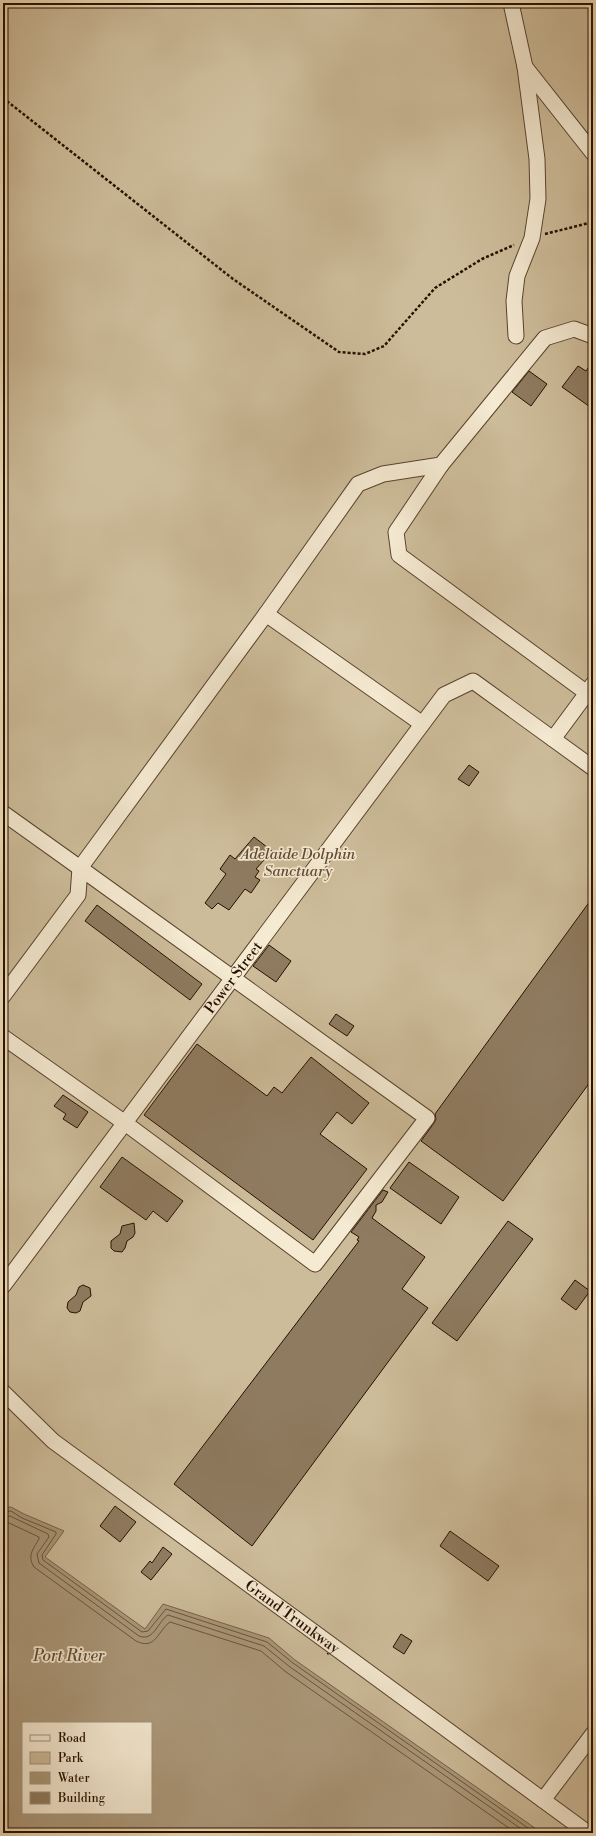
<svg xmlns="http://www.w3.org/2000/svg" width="596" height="1836" font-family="'Libre Bodoni',serif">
	<rect width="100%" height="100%" fill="#efdfb9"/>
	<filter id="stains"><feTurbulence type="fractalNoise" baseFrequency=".005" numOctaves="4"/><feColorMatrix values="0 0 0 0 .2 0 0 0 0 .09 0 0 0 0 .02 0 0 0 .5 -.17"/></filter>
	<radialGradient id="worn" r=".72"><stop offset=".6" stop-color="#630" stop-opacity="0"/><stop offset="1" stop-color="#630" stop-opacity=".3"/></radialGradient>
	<path fill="#cdbc9a" stroke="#7a664d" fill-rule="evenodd" d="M 3,3 L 593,3 L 593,1833 L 3,1833 ZM 23,1723 L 151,1723 L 151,1813 L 23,1813 Z"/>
	<path fill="#ab987a" stroke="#766149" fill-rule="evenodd" d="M 11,1507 L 24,1514 L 64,1531 L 45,1557 L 145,1629 L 163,1604 L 269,1638 L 295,1660 L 542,1833 L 3,1833 L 3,1508 ZM 23,1723 L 151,1723 L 151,1813 L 23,1813 Z"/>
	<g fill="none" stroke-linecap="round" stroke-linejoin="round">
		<path stroke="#69543d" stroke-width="1" d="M 3,1512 L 11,1511 L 22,1518 L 56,1532 L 56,1534 L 42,1555 L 43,1560 L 142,1632 L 148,1631 L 166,1609 L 267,1642 L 293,1663 L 535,1833
			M 3,1517 L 10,1516 L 48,1534 L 49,1537 L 37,1554 L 39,1563 L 139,1636 C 154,1642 158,1621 168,1615 L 264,1646 L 290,1667 L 527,1833
			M 3,1523 L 9,1523 L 39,1537 L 39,1539 C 33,1549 27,1556 34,1567 L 136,1641 C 156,1651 158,1630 170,1622 L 261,1651 L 286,1672 L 516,1833"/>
	</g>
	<path fill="#8f7b60" stroke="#270f00" d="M 593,361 L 593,409 L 562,387 L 578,366 L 586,371 Z
		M 529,371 L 547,384 L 531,406 L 512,392 Z
		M 469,765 L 479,772 L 469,786 L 458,779 Z
		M 254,837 L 272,851 L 256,869 L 259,871 L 255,877 L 260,880 L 251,893 L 245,889 L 229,910 L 218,903 L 212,909 L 205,903 L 226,874 L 220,869 L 230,855 L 235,859 Z
		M 593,897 L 593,1078 L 503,1201 L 421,1141 L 434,1123 L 436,1119 L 435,1114 Z
		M 97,905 L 202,984 L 190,1000 L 85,921 Z
		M 269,945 L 291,961 L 276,982 L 253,966 Z
		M 336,1014 L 354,1026 L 347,1036 L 329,1024 Z
		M 197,1044 L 267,1096 L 274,1087 L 282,1093 L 311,1057 L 369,1103 L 352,1124 L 337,1112 L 320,1134 L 367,1169 L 313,1240 L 144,1115 Z
		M 63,1095 L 88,1112 L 77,1128 L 63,1119 L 66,1114 L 54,1106 Z
		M 122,1157 L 183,1201 L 167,1222 L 153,1211 L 146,1220 L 100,1187 Z
		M 409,1162 L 459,1197 L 441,1224 L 390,1188 Z
		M 383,1190 L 388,1192 L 382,1202 L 376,1205 L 376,1211 L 372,1218 L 425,1257 L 402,1289 L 428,1308 L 252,1546 L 174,1484 L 359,1241 L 357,1240 L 359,1237 L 351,1232 Z
		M 508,1221 L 533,1239 L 457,1341 L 432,1323 Z
		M 134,1223 L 135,1233 L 133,1237 L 127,1241 L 125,1248 L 122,1252 L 114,1251 L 111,1248 L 111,1241 L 120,1234 L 122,1226 Z
		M 575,1280 L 590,1291 L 576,1310 L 561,1299 Z
		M 83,1285 L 90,1288 L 91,1296 L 83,1302 L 80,1311 L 76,1313 L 70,1312 L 67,1308 L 68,1302 L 76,1295 L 79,1287 Z
		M 115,1506 L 136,1522 L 120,1542 L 100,1526 Z
		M 450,1531 L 499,1566 L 488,1581 L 440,1546 Z
		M 163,1547 L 172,1554 L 151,1580 L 141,1572 L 150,1561 L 152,1563 Z
		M 401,1634 L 412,1641 L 404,1654 L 393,1647 Z"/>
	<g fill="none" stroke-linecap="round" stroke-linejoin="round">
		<defs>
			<g id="minor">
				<path d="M 511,3 L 525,67 L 537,159 L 538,199 L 532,238 L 517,276 L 514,301 L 516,336"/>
				<path d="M 525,67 L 593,153"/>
				<path d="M 441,465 L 396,532 L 399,555 L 587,693 L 593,684"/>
				<path d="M 266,614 L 421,723"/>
				<path d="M 553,739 L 587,693 L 593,697"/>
				<path d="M 3,813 L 80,868 L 266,614 L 358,484 L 383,474 L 441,465 L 545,338 L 574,329 L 593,336"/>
				<path d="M 3,996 L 78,895 L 80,868 L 427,1118 L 315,1264 L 125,1123 L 3,1037"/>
				<path id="s1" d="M 3,1286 L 444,695 L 473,681 L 593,768"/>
				<path id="s2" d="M 3,1392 L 53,1441 L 588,1833"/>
				<path d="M 543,1800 L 593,1734"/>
			</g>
		</defs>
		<use href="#minor" stroke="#59432e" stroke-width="17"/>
		<path stroke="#270f00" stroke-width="2.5" stroke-dasharray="3 2" stroke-linecap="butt" d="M 3,98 L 233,279 L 339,352 L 365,354 L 384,346 L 435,288 L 482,259 L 514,245
			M 545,234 L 593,222"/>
		<use href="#minor" stroke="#f5ead2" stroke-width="15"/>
	</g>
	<g text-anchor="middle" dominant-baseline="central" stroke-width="3.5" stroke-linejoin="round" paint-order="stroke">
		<g font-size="15" font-style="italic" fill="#614c36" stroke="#f5ead2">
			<text x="298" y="854">Adelaide Dolphin<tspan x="298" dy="17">Sanctuary</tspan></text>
		</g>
		<g font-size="15" fill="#270f00" stroke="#f5ead2">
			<text stroke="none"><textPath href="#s1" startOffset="385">Power Street</textPath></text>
			<text stroke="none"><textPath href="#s2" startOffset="367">Grand Trunkway</textPath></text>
		</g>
		<g font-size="16" font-style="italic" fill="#624d37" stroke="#f5ead2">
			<text x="69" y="1656">Port River</text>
		</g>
	</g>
	<rect width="596" height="1836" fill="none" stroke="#efdfb9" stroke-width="16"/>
	<rect x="4" y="4" width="588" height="1828" fill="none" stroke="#270f00" stroke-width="2"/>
	<rect x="8" y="8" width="580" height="1820" fill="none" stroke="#270f00"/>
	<rect x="22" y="1722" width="130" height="92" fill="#f5ead2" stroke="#a3927e"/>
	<rect x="30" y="1735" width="20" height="6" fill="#f5ead2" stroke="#a3927e"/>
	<text x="58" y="1742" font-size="12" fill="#270f00">Road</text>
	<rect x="30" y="1752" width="20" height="12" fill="#cdbc9a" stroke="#a3927e"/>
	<text x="58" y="1762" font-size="12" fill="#270f00">Park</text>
	<rect x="30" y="1772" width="20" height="12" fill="#ab987a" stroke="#a3927e"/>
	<text x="58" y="1782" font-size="12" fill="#270f00">Water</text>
	<rect x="30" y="1792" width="20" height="12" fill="#8f7b60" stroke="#a3927e"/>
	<text x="58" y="1802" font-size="12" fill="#270f00">Building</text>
	<rect width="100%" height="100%" filter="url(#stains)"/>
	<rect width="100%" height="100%" fill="url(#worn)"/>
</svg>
